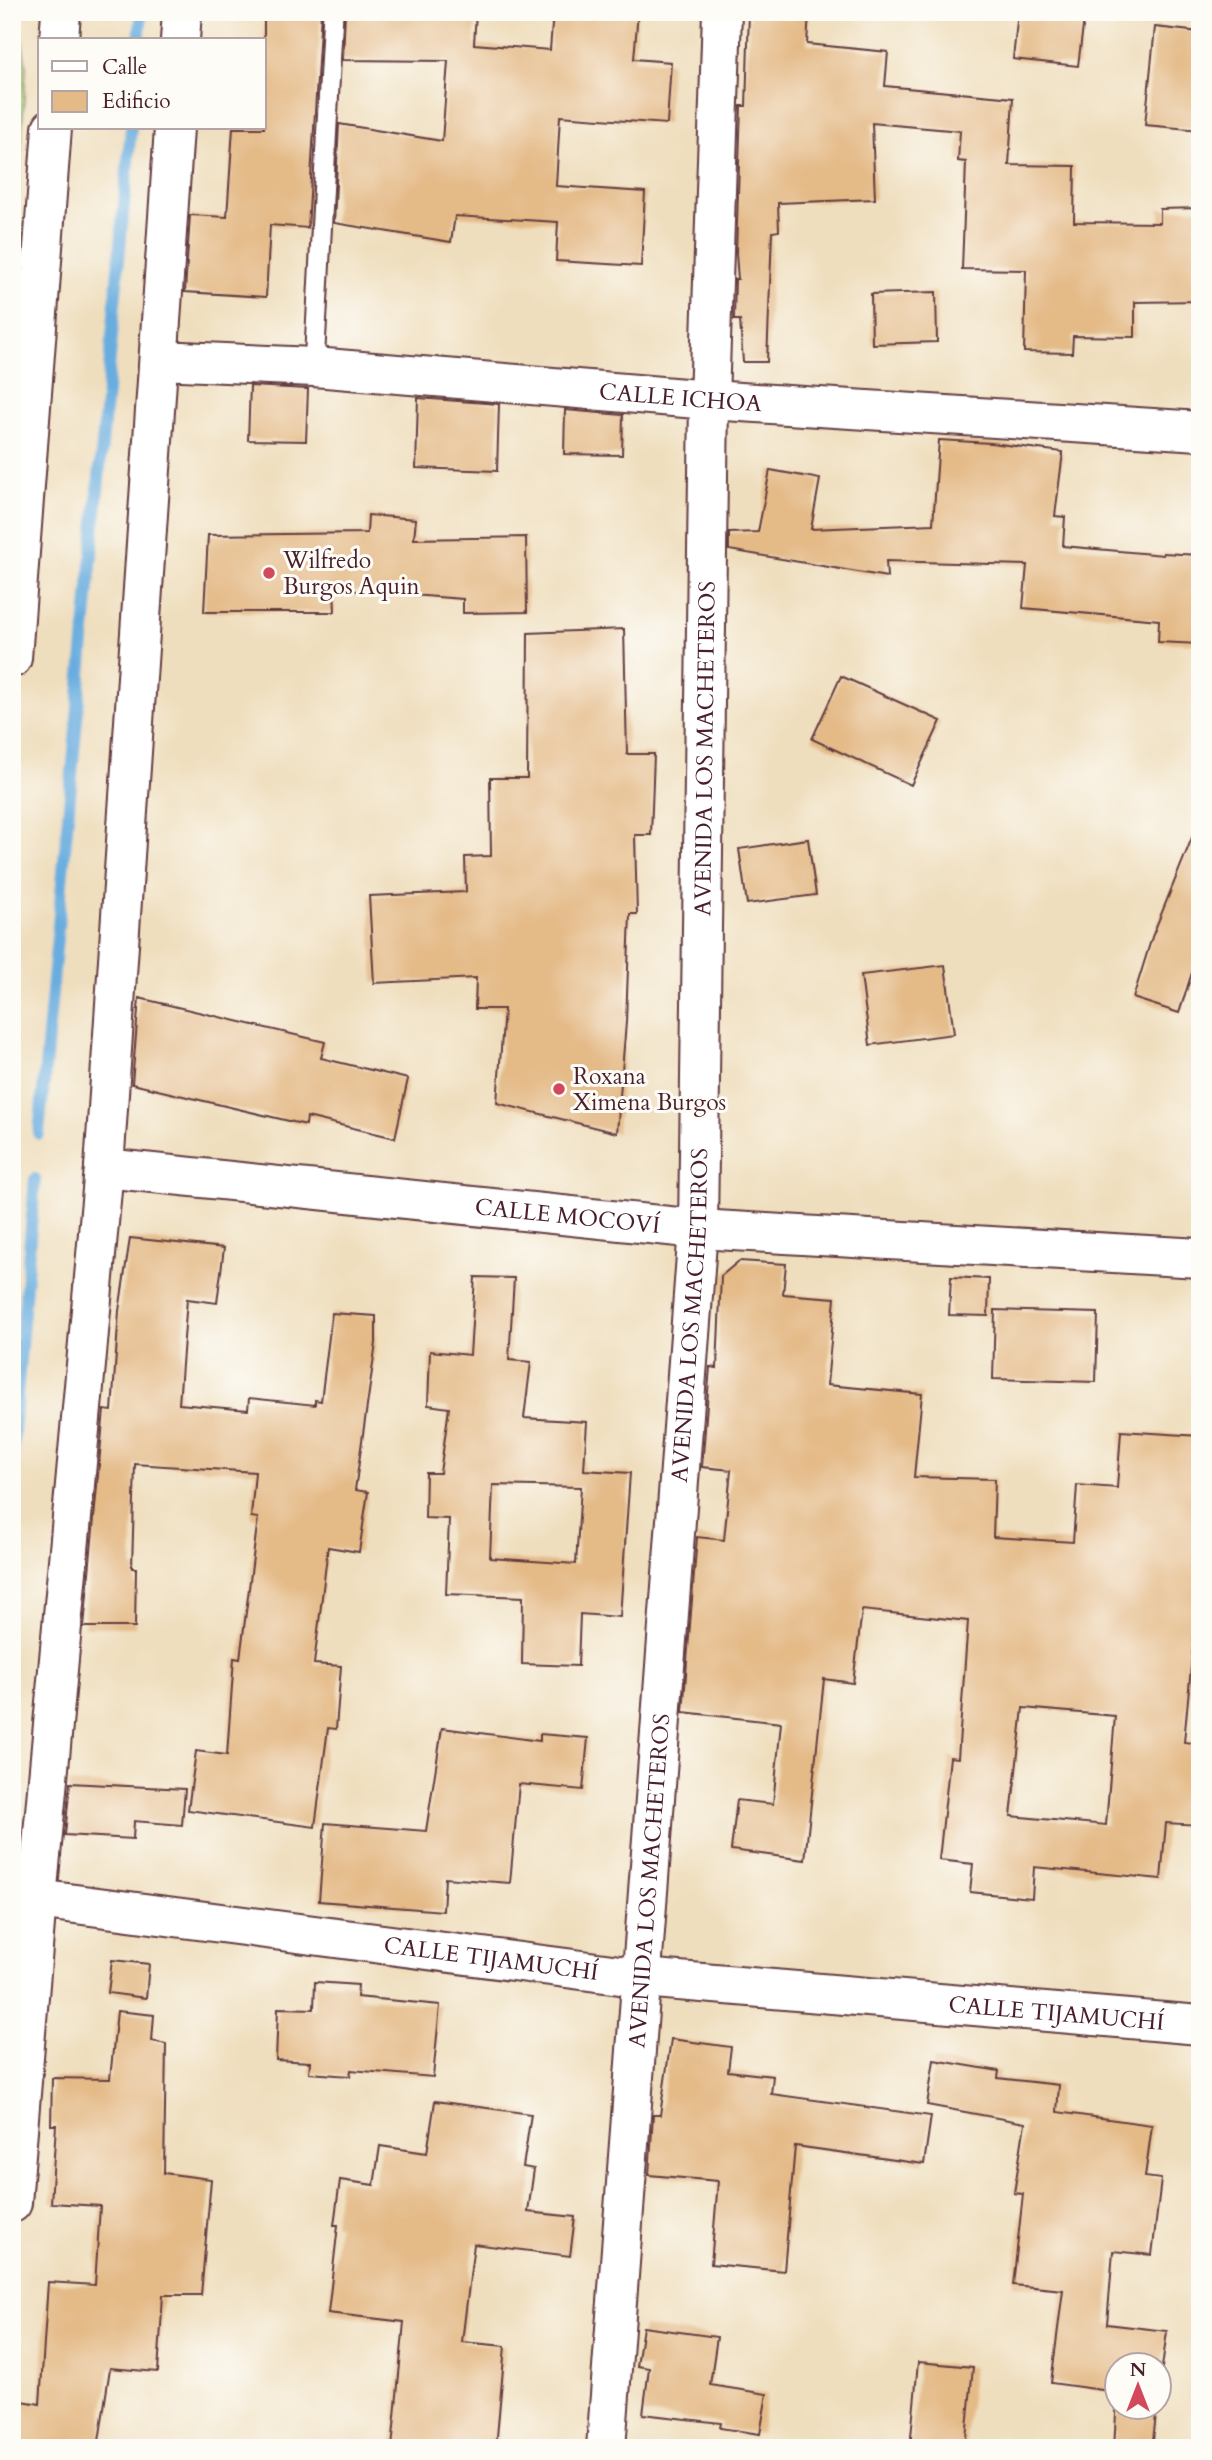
<svg xmlns="http://www.w3.org/2000/svg" width="1212" height="2460" font-family="Cardo,serif">
	<rect width="100%" height="100%" fill="#fdfcf7"/>
	<filter id="ink" filterUnits="userSpaceOnUse"><feTurbulence type="fractalNoise" baseFrequency=".0143" numOctaves="2"/><feDisplacementMap in="SourceGraphic" scale="14" xChannelSelector="R" yChannelSelector="G"/><feConvolveMatrix kernelMatrix="1 2 1 2 8 2 1 2 1" color-interpolation-filters="sRGB"/></filter>
	<filter id="wash" filterUnits="userSpaceOnUse"><feTurbulence type="fractalNoise" baseFrequency=".00686" numOctaves="4" result="noise"/><feDisplacementMap in="SourceGraphic" scale="28" xChannelSelector="R" yChannelSelector="G"/><feGaussianBlur stdDeviation="1.57" result="paint"/><feColorMatrix in="noise" values="0 0 0 0 0 0 0 0 0 0 0 0 0 0 0 0 0 1.4 0 .05"/><feComposite in="paint" operator="in"/></filter>
	<g filter="url(#wash)">
		<rect width="100%" height="100%" fill="#efdebd"/>
		<path fill="#abcf78" stroke="#7a7752" stroke-width="2" d="M 12,12 L 17,12 L 26,65 L 12,291 Z"/>
		<g fill="none" stroke-linecap="round" stroke-linejoin="round">
			<path stroke="#69addf" stroke-width="12" d="M 139,40 L 142,12
				M 39,1134 L 131,128
				M 12,1454 L 35,1179"/>
		</g>
		<g id="blocks">
			<path fill="#e4ba87" fill-rule="evenodd" d="M 264,12 L 321,12 L 308,228 L 270,225 L 266,297 L 185,292 L 190,215 L 227,217 L 233,128 L 264,128 Z
				M 345,12 L 476,12 L 474,44 L 550,50 L 553,12 L 638,12 L 634,59 L 671,62 L 667,124 L 560,116 L 556,186 L 645,192 L 641,266 L 556,261 L 558,222 L 455,216 L 451,242 L 334,223 L 339,124 L 442,141 L 448,61 L 343,60 Z
				M 749,12 L 809,12 L 807,44 L 888,52 L 885,86 L 1013,98 L 1009,165 L 1075,166 L 1074,222 L 1160,223 L 1160,209 L 1200,208 L 1200,301 L 1135,302 L 1135,337 L 1073,336 L 1072,353 L 1024,352 L 1026,270 L 962,269 L 966,162 L 958,161 L 960,131 L 872,123 L 875,199 L 778,203 L 779,231 L 772,232 L 767,362 L 743,362 L 740,320 L 734,320 L 735,279 L 738,279 L 736,253 L 741,106 L 746,106 Z
				M 1018,12 L 1084,19 L 1078,66 L 1013,59 Z
				M 1155,27 L 1200,32 L 1200,130 L 1145,125 Z
				M 936,292 L 937,342 L 872,344 L 871,294 Z
				M 250,386 L 308,389 L 306,441 L 248,440 Z
				M 418,398 L 499,404 L 497,471 L 416,468 Z
				M 565,410 L 623,415 L 622,455 L 564,454 Z
				M 939,440 L 991,443 L 1063,452 L 1055,516 L 1065,517 L 1063,546 L 1163,555 L 1163,553 L 1200,555 L 1200,644 L 1158,642 L 1159,620 L 1023,608 L 1027,565 L 886,561 L 887,577 L 729,550 L 729,533 L 758,532 L 770,470 L 820,479 L 811,529 L 933,524 Z
				M 368,515 L 416,519 L 414,539 L 526,537 L 527,612 L 463,613 L 463,599 L 334,589 L 335,612 L 204,612 L 208,535 L 367,533 Z
				M 624,629 L 627,754 L 654,754 L 651,835 L 635,835 L 637,914 L 630,914 L 626,1022 L 617,1133 L 497,1103 L 504,1009 L 475,1009 L 476,978 L 374,983 L 369,896 L 466,892 L 465,857 L 491,856 L 490,778 L 527,778 L 528,633 Z
				M 841,676 L 941,721 L 911,785 L 812,739 Z
				M 1198,823 L 1200,823 L 1200,948 L 1179,1013 L 1133,998 L 1152,937 Z
				M 808,839 L 816,895 L 747,904 L 739,849 Z
				M 945,965 L 954,1034 L 870,1045 L 861,975 Z
				M 139,998 L 325,1042 L 321,1058 L 408,1079 L 395,1138 L 307,1117 L 306,1125 L 132,1084 Z
				M 130,1238 L 224,1248 L 217,1303 L 187,1299 L 179,1404 L 248,1410 L 249,1398 L 315,1405 L 315,1400 L 321,1401 L 332,1313 L 376,1316 L 376,1343 L 355,1490 L 368,1492 L 359,1552 L 328,1547 L 314,1664 L 341,1666 L 336,1729 L 328,1728 L 315,1827 L 188,1810 L 196,1751 L 227,1755 L 234,1658 L 240,1659 L 258,1518 L 251,1517 L 255,1472 L 135,1464 L 132,1568 L 136,1568 L 135,1627 L 84,1627 L 104,1410 L 112,1411 L 119,1311 Z
				M 739,1261 L 786,1264 L 783,1294 L 835,1298 L 827,1385 L 922,1394 L 914,1477 L 995,1479 L 993,1537 L 1073,1542 L 1077,1485 L 1117,1488 L 1121,1431 L 1200,1436 L 1200,1635 L 1194,1635 L 1184,1742 L 1200,1744 L 1200,1825 L 1166,1823 L 1161,1879 L 1034,1867 L 1032,1898 L 970,1892 L 973,1864 L 939,1860 L 950,1757 L 958,1758 L 968,1621 L 862,1610 L 853,1683 L 824,1679 L 805,1860 L 731,1850 L 737,1800 L 773,1804 L 781,1723 L 683,1712 L 697,1537 L 724,1540 L 731,1470 L 702,1467 L 710,1367 L 717,1368 L 721,1276 ZM 1023,1708 L 1115,1716 L 1106,1825 L 1011,1816 Z
				M 475,1277 L 514,1278 L 509,1360 L 531,1362 L 524,1418 L 587,1422 L 584,1470 L 630,1473 L 620,1617 L 580,1614 L 578,1666 L 522,1664 L 523,1597 L 446,1594 L 449,1519 L 425,1518 L 426,1473 L 440,1473 L 449,1408 L 428,1405 L 430,1351 L 470,1355 ZM 493,1485 L 581,1487 L 576,1564 L 490,1558 Z
				M 951,1277 L 989,1279 L 988,1316 L 949,1315 Z
				M 995,1310 L 1098,1313 L 1096,1382 L 993,1379 Z
				M 442,1728 L 540,1741 L 540,1734 L 588,1738 L 583,1790 L 519,1784 L 510,1883 L 445,1878 L 443,1911 L 319,1901 L 325,1823 L 426,1831 Z
				M 70,1783 L 185,1789 L 182,1825 L 134,1821 L 133,1839 L 65,1835 Z
				M 112,1960 L 149,1964 L 146,1998 L 108,1993 Z
				M 315,1982 L 358,1985 L 357,1997 L 440,2005 L 433,2077 L 351,2070 L 350,2076 L 309,2073 L 310,2062 L 276,2060 L 278,2008 L 314,2009 Z
				M 117,2011 L 154,2015 L 152,2041 L 166,2044 L 164,2173 L 211,2179 L 201,2295 L 163,2295 L 158,2372 L 110,2368 L 98,2448 L 12,2448 L 12,2422 L 16,2400 L 40,2404 L 48,2282 L 95,2285 L 100,2206 L 51,2203 L 56,2125 L 51,2125 L 52,2078 L 110,2079 Z
				M 671,2039 L 731,2047 L 728,2071 L 773,2076 L 771,2094 L 931,2116 L 924,2164 L 795,2146 L 784,2271 L 711,2264 L 718,2181 L 649,2175 L 653,2115 L 660,2115 Z
				M 934,2060 L 999,2071 L 998,2078 L 1059,2085 L 1057,2112 L 1152,2125 L 1145,2177 L 1161,2179 L 1152,2255 L 1113,2251 L 1107,2324 L 1167,2331 L 1159,2389 L 1159,2365 L 1117,2365 L 1117,2392 L 1051,2383 L 1063,2290 L 1013,2285 L 1023,2194 L 1014,2193 L 1025,2123 L 927,2105 Z
				M 435,2101 L 531,2114 L 523,2167 L 534,2169 L 528,2212 L 575,2217 L 570,2256 L 474,2244 L 462,2342 L 505,2346 L 496,2448 L 392,2448 L 404,2322 L 328,2313 L 338,2225 L 334,2225 L 340,2180 L 374,2185 L 380,2146 L 427,2153 Z
				M 643,2327 L 717,2337 L 710,2385 L 767,2394 L 760,2434 L 720,2428 L 721,2423 L 643,2414 L 649,2368 L 637,2366 Z
				M 918,2362 L 973,2367 L 965,2448 L 910,2448 Z
				M 1117,2397 L 1117,2407 L 1157,2407 L 1152,2448 L 1114,2448 Z"/>
		</g>
	</g>
	<g filter="url(#ink)">
		<use href="#blocks" fill-opacity="0" stroke="#633c41" stroke-width="2"/>
		<g fill="none" stroke-linecap="round" stroke-linejoin="round">
			<defs>
				<path id="service" d="M 314,367 L 333,12"/>
				<g id="minor">
					<path d="M 180,40 L 182,12"/>
					<path id="s1" d="M 160,360 L 314,367 L 709,400 L 1200,431"/>
					<path id="s2" d="M 104,1168 L 698,1229 L 1200,1258"/>
					<path id="s3" d="M 37,1899 L 643,1978 L 1200,2025"/>
					<path d="M 12,2203 L 37,1899 L 104,1168 L 174,128"/>
					<path id="s4" d="M 606,2448 L 698,1229 L 709,400 L 722,12"/>
				</g>
				<path id="primary" d="M 59,40 L 61,12
					M 12,658 L 52,128"/>
			</defs>
			<use href="#service" stroke="#633c41" stroke-width="23"/>
			<use href="#minor" stroke="#633c41" stroke-width="42"/>
			<use href="#primary" stroke="#633c41" stroke-width="42"/>
			<use href="#service" stroke="#fff" stroke-width="19"/>
			<use href="#minor" stroke="#fff" stroke-width="38"/>
			<use href="#primary" stroke="#fff" stroke-width="38"/>
		</g>
	</g>
	<g fill="#d1495b" stroke="#fdfcf7" stroke-width="2.5">
		<circle cx="269" cy="573" r="7"/>
		<circle cx="559" cy="1089" r="7"/>
	</g>
	<g text-anchor="middle" dominant-baseline="central" stroke-width="6" stroke-linejoin="round" paint-order="stroke">
		<g font-size="23" fill="#4a1f2b" stroke="#fdfcf7">
			<text stroke="none"><textPath href="#s1" startOffset="522">CALLE ICHOA</textPath></text>
			<text stroke="none"><textPath href="#s4" startOffset="1703">AVENIDA LOS MACHETEROS</textPath></text>
			<text stroke="none"><textPath href="#s2" startOffset="466">CALLE MOCOVÍ</textPath></text>
			<text stroke="none"><textPath href="#s4" startOffset="1136">AVENIDA LOS MACHETEROS</textPath></text>
			<text stroke="none"><textPath href="#s4" startOffset="569">AVENIDA LOS MACHETEROS</textPath></text>
			<text stroke="none"><textPath href="#s3" startOffset="458">CALLE TIJAMUCHÍ</textPath></text>
			<text stroke="none"><textPath href="#s3" startOffset="1026">CALLE TIJAMUCHÍ</textPath></text>
		</g>
		<g font-size="23" fill="#4a1f2b" stroke="#fdfcf7" text-anchor="start">
			<text x="283" y="560">Wilfredo<tspan x="283" dy="26">Burgos Aquin</tspan></text>
			<text x="573" y="1076">Roxana<tspan x="573" dy="26">Ximena Burgos</tspan></text>
		</g>
	</g>
	<rect width="1212" height="2460" fill="none" stroke="#fdfcf7" stroke-width="42"/>
	<rect x="38" y="38" width="228" height="91" fill="#fdfcf7" stroke="#b5a4a5" stroke-width="2"/>
	<rect x="52" y="61" width="35" height="10" fill="#ffffff" stroke="#b5a4a5" stroke-width="2"/>
	<text x="102" y="74" font-size="21" fill="#4a1f2b">Calle</text>
	<rect x="52" y="91" width="35" height="21" fill="#e4ba87" stroke="#b5a4a5" stroke-width="2"/>
	<text x="102" y="108" font-size="21" fill="#4a1f2b">Edificio</text>
	<g transform="translate(1138 2386)"><circle r="33" fill="#fdfcf7" stroke="#b5a4a5" stroke-width="2"/>
	<path d="M0-5L12 26L0 18L-12 26Z" fill="#d1495b"/>
	<text y="-10" font-size="19" font-weight="bold" text-anchor="middle" fill="#4a1f2b">N</text>
	</g>
</svg>
